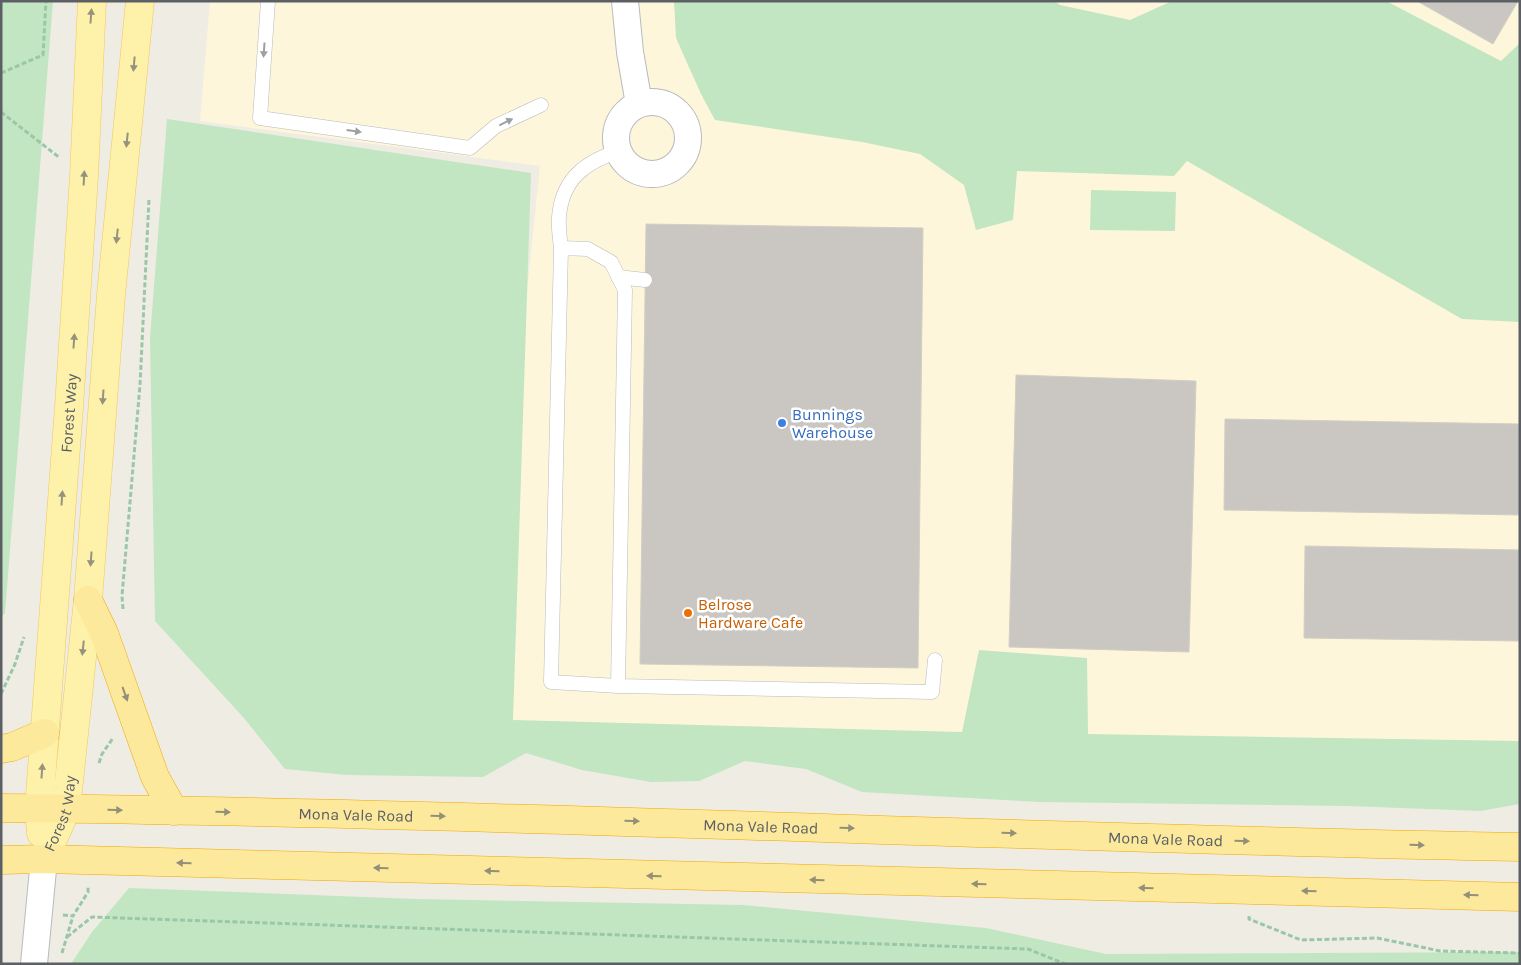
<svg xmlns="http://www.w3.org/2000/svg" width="1521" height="965" font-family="Karla,sans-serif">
	<rect width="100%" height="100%" fill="#efece4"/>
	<path fill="#fef6da" d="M 210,1 L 1520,1 L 1520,745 L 506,727 L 497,581 L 540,166 L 200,121 Z"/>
	<path fill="#c1e6c1" d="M 1,1 L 53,1 L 5,613 L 1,617 Z
		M 674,1 L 1054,1 L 1060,5 L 1130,20 L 1172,1 L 1386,1 L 1501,61 L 1520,43 L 1520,322 L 1462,319 L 1187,161 L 1174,176 L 1017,171 L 1013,220 L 976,230 L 964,185 L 920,154 L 862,142 L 715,120 L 701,94 L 676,38 Z
		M 167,119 L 531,173 L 513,720 L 962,732 L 979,650 L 1087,658 L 1088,734 L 1520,741 L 1520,804 L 1480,811 L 1349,806 L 1040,802 L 862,792 L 806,769 L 745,761 L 699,781 L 651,782 L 582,770 L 526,753 L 483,777 L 347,775 L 285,769 L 243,717 L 155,621 L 150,338 Z
		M 1091,190 L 1176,192 L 1175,231 L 1090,230 Z
		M 129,888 L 416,899 L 743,905 L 986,928 L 1106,954 L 1520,952 L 1520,964 L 71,964 L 92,932 Z"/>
	<path fill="#cac7c2" stroke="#d3cec3" d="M 1417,1 L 1518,1 L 1493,44 Z
		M 646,224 L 923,228 L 918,668 L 640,664 Z
		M 1016,375 L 1196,381 L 1189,652 L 1009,647 Z
		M 1225,419 L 1520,424 L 1520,515 L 1224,510 Z
		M 1305,546 L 1520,550 L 1520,641 L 1304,638 Z"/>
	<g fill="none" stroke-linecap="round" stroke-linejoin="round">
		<defs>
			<path id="service" d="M 268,1 L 260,118 L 470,148 L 496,126 L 541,105
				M 619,151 C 585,162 562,179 559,217 C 558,227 560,238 561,248 L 551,682 L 618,686 L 932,692 L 935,660
				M 561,248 L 588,249 L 611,262 L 625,290 L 618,686
				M 618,277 L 645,280"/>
			<path id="minor" d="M 625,1 L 630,52 L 639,104
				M616 138a36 36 0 1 1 72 0a36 36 0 1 1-72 0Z
				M 34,964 L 44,859"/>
			<g id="primary">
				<path id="s1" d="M 41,833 L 39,808 L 69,407 L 84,176 L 92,1"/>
				<path id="s2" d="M 44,859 L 66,810 L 88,600 L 111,295 L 140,1"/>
			</g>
			<g id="trunk">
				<path d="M 88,600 L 104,633 L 155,777 L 174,811"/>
				<path d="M 1,749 L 12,747 L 45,733"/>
				<path id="s3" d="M 1,808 C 508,813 1013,838 1520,847"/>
				<path d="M 1,860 L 44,859 L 1520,897"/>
			</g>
		</defs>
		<use href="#service" stroke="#b7babe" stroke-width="15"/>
		<use href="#minor" stroke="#b7babe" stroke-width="28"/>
		<use href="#primary" stroke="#f0c85c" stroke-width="29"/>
		<use href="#trunk" stroke="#f1a802" stroke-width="29"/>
		<path stroke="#9ac7a7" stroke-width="3" stroke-dasharray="5 2.5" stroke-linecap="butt" d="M 1,73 L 43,55 L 46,1
			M 1,112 L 60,158
			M 123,609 L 122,596 L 140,385 L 149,199
			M 1,694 L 15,664 L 24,637
			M 99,763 L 102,754 L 113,738
			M 63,915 L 73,916 L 88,892 L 88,886
			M 1249,916 L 1249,919 L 1301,940 L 1377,938 L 1440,951 L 1520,953
			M 67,937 L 92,917 L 1028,949 L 1065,964
			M 62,953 L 73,916"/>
		<use href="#service" stroke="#fff" stroke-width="14"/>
		<use href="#minor" stroke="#fff" stroke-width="26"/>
		<use href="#primary" stroke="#fef1aa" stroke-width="28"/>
		<use href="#trunk" stroke="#fde99c" stroke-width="28"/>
	</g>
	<defs><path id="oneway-solid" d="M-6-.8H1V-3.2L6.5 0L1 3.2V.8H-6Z" transform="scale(1.25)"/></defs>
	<g fill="#95937d">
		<use href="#oneway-solid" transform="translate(91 16) rotate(-86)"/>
		<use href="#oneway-solid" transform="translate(134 64) rotate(95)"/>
		<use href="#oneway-solid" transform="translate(127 140) rotate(96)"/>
		<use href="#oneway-solid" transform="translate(84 178) rotate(-87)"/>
		<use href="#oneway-solid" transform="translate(117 236) rotate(96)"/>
		<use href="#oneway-solid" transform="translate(74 341) rotate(-86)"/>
		<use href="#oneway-solid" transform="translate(103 397) rotate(94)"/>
		<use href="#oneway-solid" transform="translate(62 498) rotate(-86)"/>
		<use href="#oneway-solid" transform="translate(91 559) rotate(94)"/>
		<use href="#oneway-solid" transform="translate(83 648) rotate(96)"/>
		<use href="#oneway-solid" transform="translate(42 771) rotate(-86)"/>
	</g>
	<g fill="#9da0a3">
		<use href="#oneway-solid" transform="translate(264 50) rotate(94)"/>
		<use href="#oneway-solid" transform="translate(506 122) rotate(-26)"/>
		<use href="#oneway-solid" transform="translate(354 131) rotate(8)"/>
	</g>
	<g fill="#949078">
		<use href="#oneway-solid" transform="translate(125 694) rotate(70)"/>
		<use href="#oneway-solid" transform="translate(115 810) rotate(1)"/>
		<use href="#oneway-solid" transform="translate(223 812) rotate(1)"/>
		<use href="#oneway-solid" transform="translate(438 816) rotate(1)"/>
		<use href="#oneway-solid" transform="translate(632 821) rotate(2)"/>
		<use href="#oneway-solid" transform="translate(847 828) rotate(2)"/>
		<use href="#oneway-solid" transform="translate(1009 833) rotate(2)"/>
		<use href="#oneway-solid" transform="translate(1242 841) rotate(2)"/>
		<use href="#oneway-solid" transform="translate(1417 845) rotate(1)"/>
		<use href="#oneway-solid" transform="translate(184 863) rotate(-178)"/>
		<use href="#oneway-solid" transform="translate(381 868) rotate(-178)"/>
		<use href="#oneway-solid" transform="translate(492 871) rotate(-179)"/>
		<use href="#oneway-solid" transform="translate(654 876) rotate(-179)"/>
		<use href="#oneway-solid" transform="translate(817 880) rotate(-179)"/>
		<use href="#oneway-solid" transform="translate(979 884) rotate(-179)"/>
		<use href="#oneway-solid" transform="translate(1146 888) rotate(-179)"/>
		<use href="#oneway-solid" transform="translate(1309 891) rotate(-179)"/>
		<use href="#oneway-solid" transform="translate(1471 895) rotate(-178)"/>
	</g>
	<circle fill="#3f7fe0" stroke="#fff" stroke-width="2" cx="782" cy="423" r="5"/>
	<circle fill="#e8710a" stroke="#fff" stroke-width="2" cx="688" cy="613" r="5"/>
	<g text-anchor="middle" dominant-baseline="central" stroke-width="5" stroke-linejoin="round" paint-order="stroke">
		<g font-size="16" fill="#5c6065" stroke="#fff">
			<text stroke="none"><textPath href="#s1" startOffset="421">Forest Way</textPath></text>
			<text stroke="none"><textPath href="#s2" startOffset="49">Forest Way</textPath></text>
			<text stroke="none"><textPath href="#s3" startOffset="355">Mona Vale Road</textPath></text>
			<text stroke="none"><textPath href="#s3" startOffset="760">Mona Vale Road</textPath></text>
			<text stroke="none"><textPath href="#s3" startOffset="1165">Mona Vale Road</textPath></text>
		</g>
		<g font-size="16" fill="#366cbe" stroke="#fff" text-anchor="start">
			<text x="792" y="414">Bunnings<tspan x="792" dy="18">Warehouse</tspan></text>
		</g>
		<g font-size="16" fill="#c56008" stroke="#fff" text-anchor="start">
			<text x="698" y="604">Belrose<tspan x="698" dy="18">Hardware Cafe</tspan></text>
		</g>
	</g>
	<rect width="1521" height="965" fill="none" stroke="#5c6065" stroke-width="5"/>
</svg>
